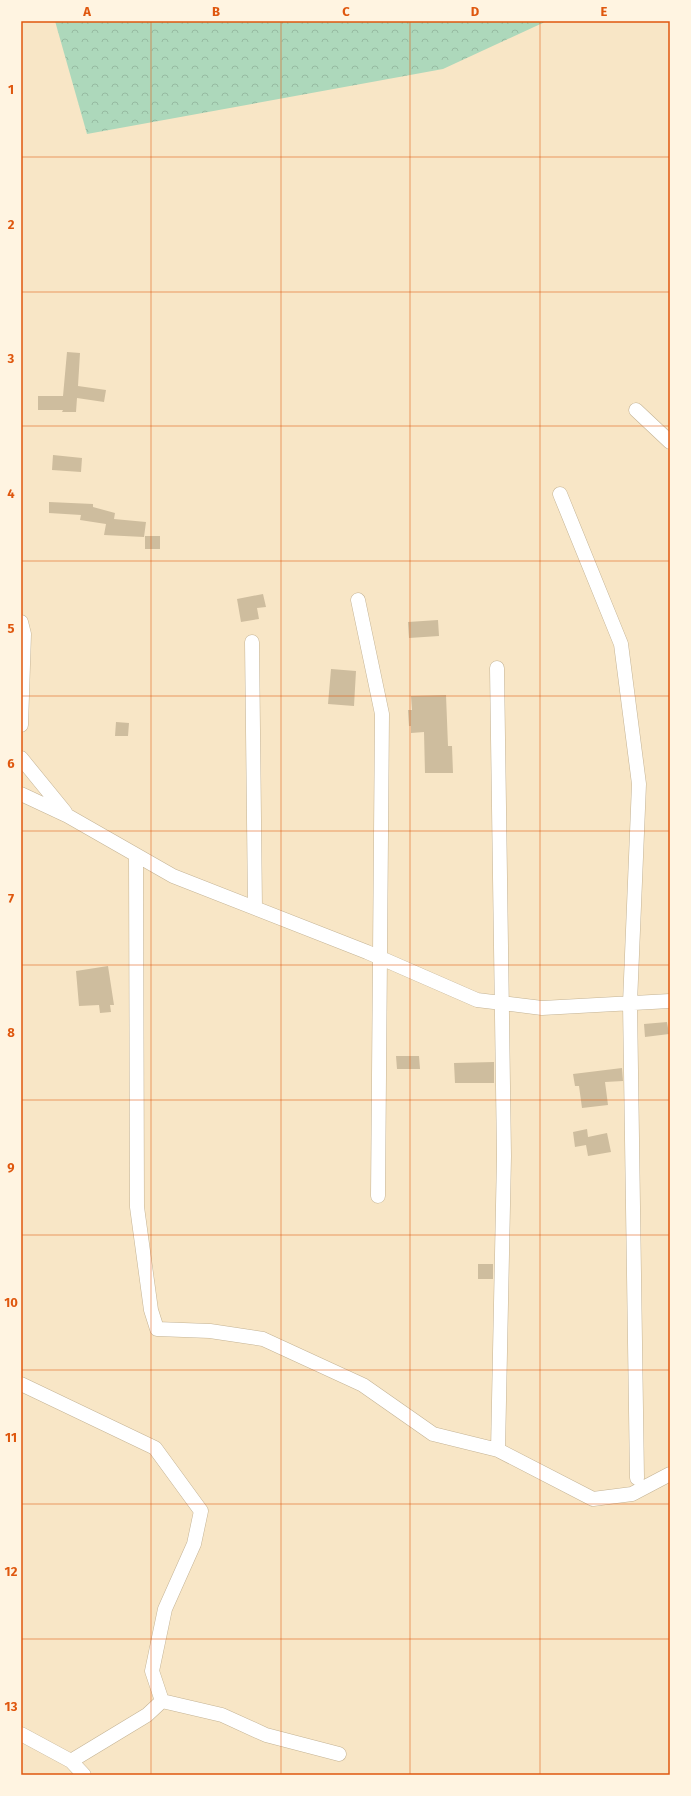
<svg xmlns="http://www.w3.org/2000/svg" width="691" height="1796" font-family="'Fira Sans',sans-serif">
	<defs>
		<pattern id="forest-crowns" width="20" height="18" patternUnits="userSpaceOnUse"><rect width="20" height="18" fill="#add8bb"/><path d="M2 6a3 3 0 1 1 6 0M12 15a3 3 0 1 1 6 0" fill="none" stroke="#96baa1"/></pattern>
	</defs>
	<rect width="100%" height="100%" fill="#f8e6c6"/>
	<path fill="url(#forest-crowns)" d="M 55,21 L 547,21 L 443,69 L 87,134 Z"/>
	<path fill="#cebd9e" d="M 67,352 L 80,353 L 78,386 L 106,390 L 104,402 L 77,398 L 76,412 L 62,412 L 63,410 L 38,410 L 38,396 L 63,396 Z
		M 53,455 L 82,458 L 81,472 L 52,470 Z
		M 49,502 L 93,504 L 93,507 L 115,513 L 114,519 L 146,522 L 144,537 L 104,535 L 106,524 L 80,520 L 81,515 L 49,513 Z
		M 145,536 L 160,536 L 160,549 L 145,549 Z
		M 263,594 L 266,607 L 257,608 L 259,619 L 241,622 L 237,599 Z
		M 438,620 L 439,636 L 409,638 L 408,622 Z
		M 331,669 L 356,671 L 354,706 L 328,704 Z
		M 446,695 L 448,746 L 452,746 L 453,773 L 425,773 L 424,732 L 411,733 L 411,726 L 409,726 L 408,710 L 412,710 L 411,696 Z
		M 116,722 L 129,723 L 128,736 L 115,736 Z
		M 108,966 L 114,1005 L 110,1005 L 111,1012 L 100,1013 L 99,1005 L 79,1006 L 76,971 Z
		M 667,1022 L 669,1034 L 645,1037 L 644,1024 Z
		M 396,1056 L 419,1056 L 420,1069 L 397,1069 Z
		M 494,1062 L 494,1083 L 455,1083 L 454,1063 Z
		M 622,1068 L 623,1081 L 605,1082 L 608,1105 L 582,1108 L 579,1086 L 575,1086 L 573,1074 Z
		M 587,1129 L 588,1137 L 607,1133 L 611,1152 L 588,1156 L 586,1145 L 575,1147 L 573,1132 Z
		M 478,1264 L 493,1264 L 493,1279 L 478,1279 Z"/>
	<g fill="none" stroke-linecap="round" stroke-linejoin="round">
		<defs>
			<path id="minor" d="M 636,410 L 670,442
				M 560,494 L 621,644 L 639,784 L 630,1003 L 637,1478
				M 358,600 L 382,714 L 378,1196
				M 21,622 L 24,634 L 21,725
				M 252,642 L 255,908
				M 497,668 L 504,1156 L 498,1450
				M 21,758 L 65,812
				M 21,794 L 68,816 L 173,876 L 367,952 L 477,1000 L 542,1008 L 670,1001
				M 136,855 L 137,1207 L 151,1310 L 157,1329 L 210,1331 L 263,1339 L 363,1385 L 433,1434 L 498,1450 L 593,1499 L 632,1494 L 670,1474
				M 21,1384 L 155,1448 L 201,1511 L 194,1544 L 165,1609 L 152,1671 L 162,1701 L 222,1715 L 266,1735 L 339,1754
				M 21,1734 L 71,1761 L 84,1775
				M 71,1761 L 147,1715 L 162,1701"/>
		</defs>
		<use href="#minor" stroke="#c4b394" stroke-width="15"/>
		<use href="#minor" stroke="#fff" stroke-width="14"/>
	</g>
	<path fill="none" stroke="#df570e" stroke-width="1" stroke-opacity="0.55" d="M 151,21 L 151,1775M 281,21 L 281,1775M 410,21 L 410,1775M 540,21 L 540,1775M 21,157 L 670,157M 21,292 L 670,292M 21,426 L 670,426M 21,561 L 670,561M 21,696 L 670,696M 21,831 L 670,831M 21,965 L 670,965M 21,1100 L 670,1100M 21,1235 L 670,1235M 21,1370 L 670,1370M 21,1504 L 670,1504M 21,1639 L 670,1639"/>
	<rect width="691" height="1796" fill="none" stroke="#fff4e1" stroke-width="44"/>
	<rect x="22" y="22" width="647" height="1752" fill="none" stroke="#df570e" stroke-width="1.5"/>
	<g font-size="13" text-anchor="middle" font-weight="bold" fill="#df570e">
		<text x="87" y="16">A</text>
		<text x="216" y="16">B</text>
		<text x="346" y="16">C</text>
		<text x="475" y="16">D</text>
		<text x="604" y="16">E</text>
		<text x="11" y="94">1</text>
		<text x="11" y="229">2</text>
		<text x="11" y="363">3</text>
		<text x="11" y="498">4</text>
		<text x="11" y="633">5</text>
		<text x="11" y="768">6</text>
		<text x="11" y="903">7</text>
		<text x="11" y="1037">8</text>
		<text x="11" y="1172">9</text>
		<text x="11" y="1307">10</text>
		<text x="11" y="1442">11</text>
		<text x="11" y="1576">12</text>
		<text x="11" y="1711">13</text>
	</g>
</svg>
